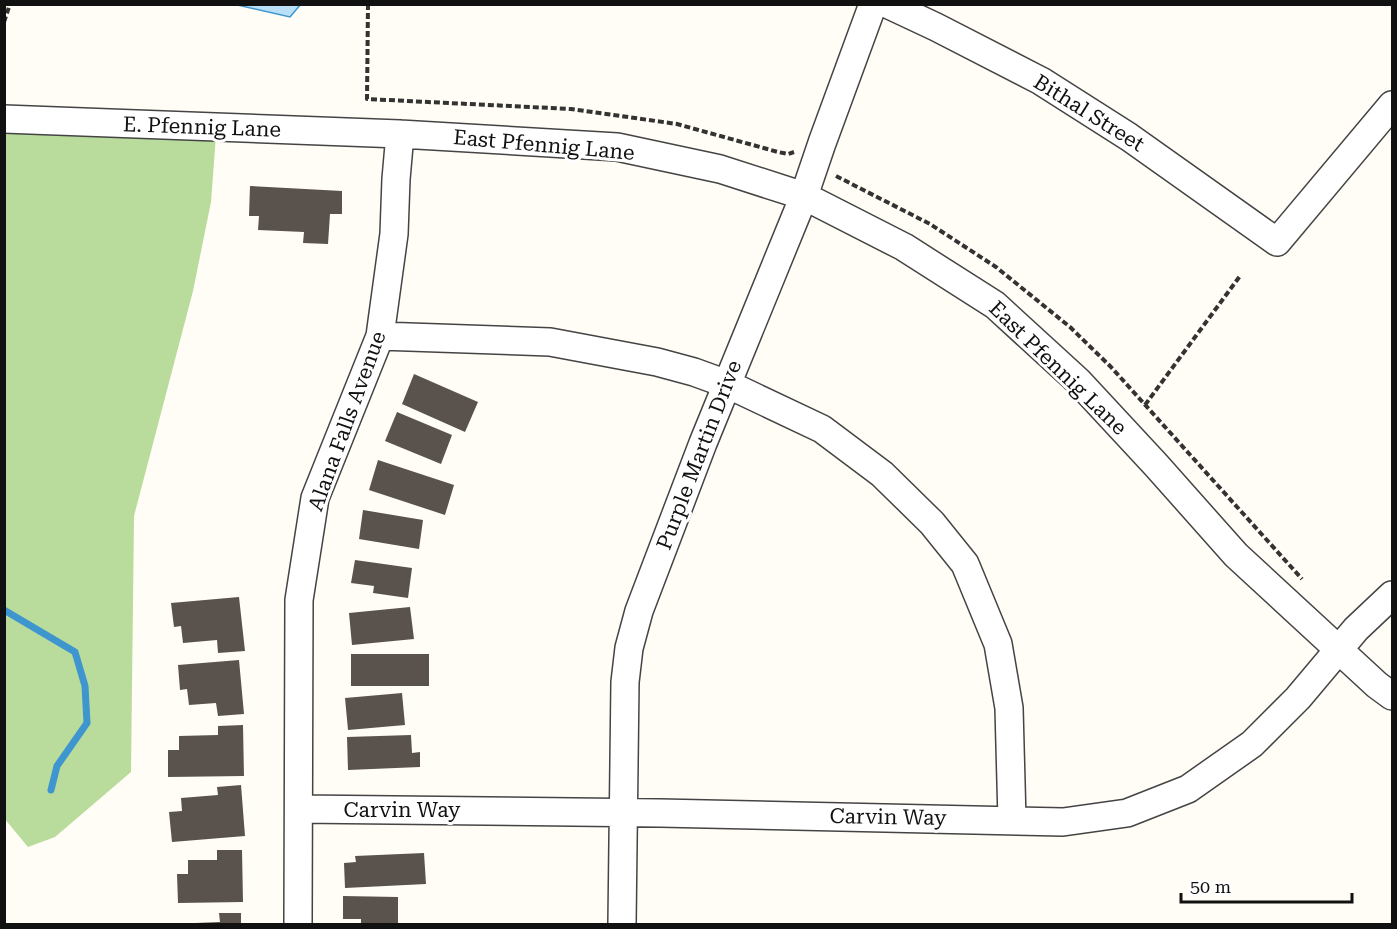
<svg xmlns="http://www.w3.org/2000/svg" width="1397" height="929" font-family="'Roboto Serif',serif">
	<rect width="100%" height="100%" fill="#fffdf5"/>
	<path fill="#b9dc9c" d="M 4,114 L 216,135 L 211,202 L 193,291 L 134,516 L 131,772 L 55,837 L 28,847 L 4,818 Z"/>
	<path fill="#b9e0f7" stroke="#3f96cf" stroke-width="1.5" d="M 301,4 L 290,17 L 237,5 L 237,4 Z"/>
	<g fill="none" stroke-linecap="round" stroke-linejoin="round">
		<path stroke="#3f96cf" stroke-width="7" d="M 4,610 L 75,652 L 85,686 L 87,723 L 57,766 L 51,790"/>
	</g>
	<path fill="#5a524d" d="M 250,186 L 342,191 L 342,214 L 330,214 L 328,244 L 303,243 L 304,232 L 258,230 L 259,216 L 249,216 Z
		M 414,374 L 478,402 L 465,432 L 402,404 Z
		M 397,412 L 452,435 L 441,464 L 385,441 Z
		M 378,460 L 454,485 L 445,515 L 369,490 Z
		M 363,510 L 423,520 L 419,549 L 359,539 Z
		M 355,560 L 412,568 L 408,598 L 373,593 L 374,586 L 351,583 Z
		M 239,597 L 245,651 L 218,653 L 217,640 L 183,643 L 181,626 L 174,627 L 171,603 Z
		M 410,607 L 414,639 L 352,645 L 349,613 Z
		M 351,654 L 429,654 L 429,686 L 351,686 Z
		M 239,660 L 244,714 L 218,716 L 216,703 L 189,705 L 187,689 L 180,690 L 178,665 Z
		M 402,693 L 405,725 L 348,730 L 345,698 Z
		M 243,725 L 244,776 L 168,777 L 168,750 L 179,750 L 179,736 L 218,735 L 218,726 Z
		M 411,735 L 412,753 L 420,752 L 420,767 L 348,770 L 347,737 Z
		M 241,785 L 245,836 L 172,842 L 169,812 L 182,811 L 181,798 L 218,795 L 217,787 Z
		M 217,850 L 242,850 L 243,902 L 178,903 L 177,874 L 188,874 L 188,860 L 217,860 Z
		M 424,853 L 426,884 L 345,888 L 344,863 L 356,862 L 355,856 Z
		M 343,896 L 398,897 L 398,924 L 361,924 L 361,919 L 343,919 Z
		M 219,913 L 241,913 L 241,924 L 195,924 L 195,923 L 220,922 Z"/>
	<g fill="none" stroke-linecap="round" stroke-linejoin="round">
		<defs>
			<path id="street" d="M 887,4 L 936,27 L 1041,81 L 1129,137 L 1277,242 L 1392,105
				M 4,119 L 400,134 L 617,147 L 720,169 L 804,196 L 904,247 L 995,305 L 1078,381 L 1156,465 L 1236,555 L 1377,685 L 1392,696
				M 380,336 L 550,342 L 657,362 L 694,372 L 727,384 L 822,429 L 882,474 L 932,523 L 965,564 L 998,644 L 1009,708 L 1012,820
				M 299,809 L 660,813 L 1063,822 L 1127,813 L 1188,789 L 1252,744 L 1298,698 L 1356,629 L 1392,595
				M 298,924 L 299,600 L 315,498 L 380,336 L 394,234 L 396,179 L 400,134
				M 622,924 L 625,682 L 629,648 L 639,611 L 703,443 L 804,196 L 822,143 L 873,4"/>
		</defs>
		<use href="#street" stroke="#444" stroke-width="30"/>
		<path stroke="#333" stroke-width="4" stroke-dasharray="6 3" stroke-linecap="butt" d="M 368,4 L 367,99 L 571,109 L 677,124 L 778,152 L 788,154 L 794,152
			M 4,22 L 10,4
			M 836,176 L 930,224 L 996,267 L 1070,327 L 1111,367 L 1302,579
			M 1145,405 L 1240,276"/>
		<use href="#street" stroke="#fff" stroke-width="27"/>
	</g>
	<g text-anchor="middle" dominant-baseline="central" stroke-width="6" stroke-linejoin="round" paint-order="stroke">
		<g font-size="21" fill="#111" stroke="#fff">
			<text transform="translate(1089 113) rotate(32)">Bithal Street</text>
			<text transform="translate(202 127) rotate(2)">E. Pfennig Lane</text>
			<text transform="translate(544 145) rotate(5)">East Pfennig Lane</text>
			<text transform="translate(1058 368) rotate(44)">East Pfennig Lane</text>
			<text transform="translate(347 421) rotate(-70)">Alana Falls Avenue</text>
			<text transform="translate(699 455) rotate(-69)">Purple Martin Drive</text>
			<text x="402" y="810">Carvin Way</text>
			<text transform="translate(888 817) rotate(1)">Carvin Way</text>
		</g>
	</g>
	<rect width="1397" height="929" fill="none" stroke="#111111" stroke-width="12"/>
	<path d="M1181 893v9h171v-9" fill="none" stroke="#111111" stroke-width="3"/>
	<text x="1190" y="893" font-size="18" fill="#111111" stroke="#ffffff" stroke-width="4.5" paint-order="stroke">50 m</text>
</svg>
